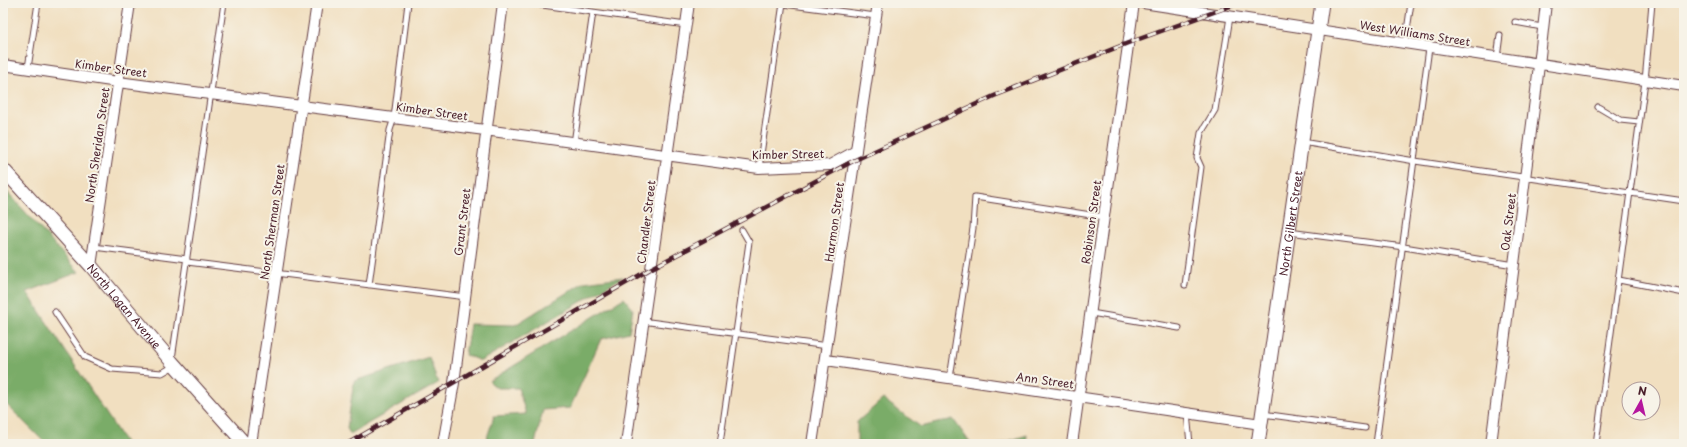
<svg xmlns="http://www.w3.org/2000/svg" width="1687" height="447" font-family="'Playpen Sans',sans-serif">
	<rect width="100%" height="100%" fill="#f7f3e8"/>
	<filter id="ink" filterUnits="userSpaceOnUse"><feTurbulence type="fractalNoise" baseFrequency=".025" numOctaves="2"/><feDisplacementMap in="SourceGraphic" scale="8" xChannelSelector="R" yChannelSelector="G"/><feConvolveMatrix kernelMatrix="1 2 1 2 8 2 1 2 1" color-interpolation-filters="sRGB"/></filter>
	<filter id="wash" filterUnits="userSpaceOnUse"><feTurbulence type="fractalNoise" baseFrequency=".012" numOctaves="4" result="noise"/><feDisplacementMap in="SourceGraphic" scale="16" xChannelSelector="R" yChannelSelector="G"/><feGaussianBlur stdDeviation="0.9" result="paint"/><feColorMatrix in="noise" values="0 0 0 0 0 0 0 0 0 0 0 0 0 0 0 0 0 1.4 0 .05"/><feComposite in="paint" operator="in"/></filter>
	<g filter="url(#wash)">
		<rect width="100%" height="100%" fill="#f1dfc0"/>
		<path fill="#7aac67" stroke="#626649" d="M 3,187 L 79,272 L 27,292 L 126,444 L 46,444 L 3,401 Z
			M 623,277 L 481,361 L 465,355 L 470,324 L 515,325 L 584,282 Z
			M 624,298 L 633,309 L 629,332 L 601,339 L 570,408 L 543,410 L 535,444 L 485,444 L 494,416 L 526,414 L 518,388 L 497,388 L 489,381 Z
			M 429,357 L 438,383 L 350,434 L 347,428 L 354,381 Z
			M 883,399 L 921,427 L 953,419 L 971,444 L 857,444 L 857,422 Z
			M 1027,435 L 1026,444 L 999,444 Z"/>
	</g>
	<g filter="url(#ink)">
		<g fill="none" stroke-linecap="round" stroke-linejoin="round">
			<defs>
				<path id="lane" d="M 528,3 L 686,25
					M 776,3 L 876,16
					M 1515,22 L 1542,27
					M 1405,44 L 1411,3
					M 1497,58 L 1500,35
					M 28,68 L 38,3
					M 1598,107 L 1620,120 L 1639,122
					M 1302,142 L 1415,161 L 1684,201
					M 574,143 L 593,12
					M 759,168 L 783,3
					M 1289,232 L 1404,247 L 1514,265
					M 94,247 L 187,259
					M 187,262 L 466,297
					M 1619,280 L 1684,293
					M 369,285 L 390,130 L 394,118 L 408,3
					M 1185,285 L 1201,167 L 1197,158 L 1201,133 L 1215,110 L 1230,17
					M 55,312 L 85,357 L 112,369 L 162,373 L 174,366
					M 1091,313 L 1179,328
					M 642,321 L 828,346
					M 172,359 L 224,3
					M 950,378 L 973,228 L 975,197 L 1104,217
					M 1187,413 L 1190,444
					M 1263,414 L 1365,428
					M 720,444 L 749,242 L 742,230
					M 1376,444 L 1429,48
					M 1596,444 L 1645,81 L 1652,3"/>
				<path id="street" d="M 1143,3 L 1684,86
					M 3,65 L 118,82 L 485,130 L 759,168 L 830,165 L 856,151
					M 91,266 L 130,3
					M 826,360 L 1261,424
					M 251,444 L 317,3
					M 443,444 L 454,383 L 503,3
					M 626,444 L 689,3
					M 812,444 L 878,3
					M 1072,444 L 1134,3
					M 1491,444 L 1535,100 L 1546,3"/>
				<g id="secondary">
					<path id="s1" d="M 3,169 L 91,266 L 172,362 L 245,444"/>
					<path id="s2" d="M 1258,444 L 1322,3"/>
				</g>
			</defs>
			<use href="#lane" stroke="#633c41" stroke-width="7"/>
			<use href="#street" stroke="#633c41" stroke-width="12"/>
			<use href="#secondary" stroke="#633c41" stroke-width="15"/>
			<use href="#lane" stroke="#fff" stroke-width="5"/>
			<use href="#street" stroke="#fff" stroke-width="10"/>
			<use href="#secondary" stroke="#fff" stroke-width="13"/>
			<defs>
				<path id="rail" d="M 347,444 L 652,268 L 855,160 L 994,96 L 1128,43 L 1239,3"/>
			</defs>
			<use href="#rail" stroke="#4a1f2b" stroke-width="4.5"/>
			<use href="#rail" stroke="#f7f3e8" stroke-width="3" stroke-dasharray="9" stroke-linecap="butt"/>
		</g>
	</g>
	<g text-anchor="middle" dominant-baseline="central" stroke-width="4" stroke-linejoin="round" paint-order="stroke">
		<g font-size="11" fill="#4a1f2b" stroke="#f7f3e8">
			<text transform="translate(1415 33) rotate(9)">West Williams Street</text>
			<text transform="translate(111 68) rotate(8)">Kimber Street</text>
			<text transform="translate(432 111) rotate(8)">Kimber Street</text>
			<text transform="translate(97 145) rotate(-82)">North Sheridan Street</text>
			<text transform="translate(788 154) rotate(-1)">Kimber Street</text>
			<text transform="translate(272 222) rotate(-82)">North Sherman Street</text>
			<text transform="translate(462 222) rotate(-83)">Grant Street</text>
			<text transform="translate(646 222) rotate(-83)">Chandler Street</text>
			<text transform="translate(834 222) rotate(-82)">Harmon Street</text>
			<text transform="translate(1091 222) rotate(-82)">Robinson Street</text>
			<text transform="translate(1508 222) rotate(-83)">Oak Street</text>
			<text stroke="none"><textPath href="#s2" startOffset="223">North Gilbert Street</textPath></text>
			<text stroke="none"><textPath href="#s1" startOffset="183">North Logan Avenue</textPath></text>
			<text transform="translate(1045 380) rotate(8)">Ann Street</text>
		</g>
	</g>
	<rect width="1687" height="447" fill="none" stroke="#f7f3e8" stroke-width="16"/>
	<g transform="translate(1641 401) rotate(8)"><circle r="19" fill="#f7f3e8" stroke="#b29e9c"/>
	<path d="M0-3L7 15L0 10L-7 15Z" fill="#b5179e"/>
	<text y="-6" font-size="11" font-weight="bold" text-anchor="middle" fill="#4a1f2b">N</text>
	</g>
</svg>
